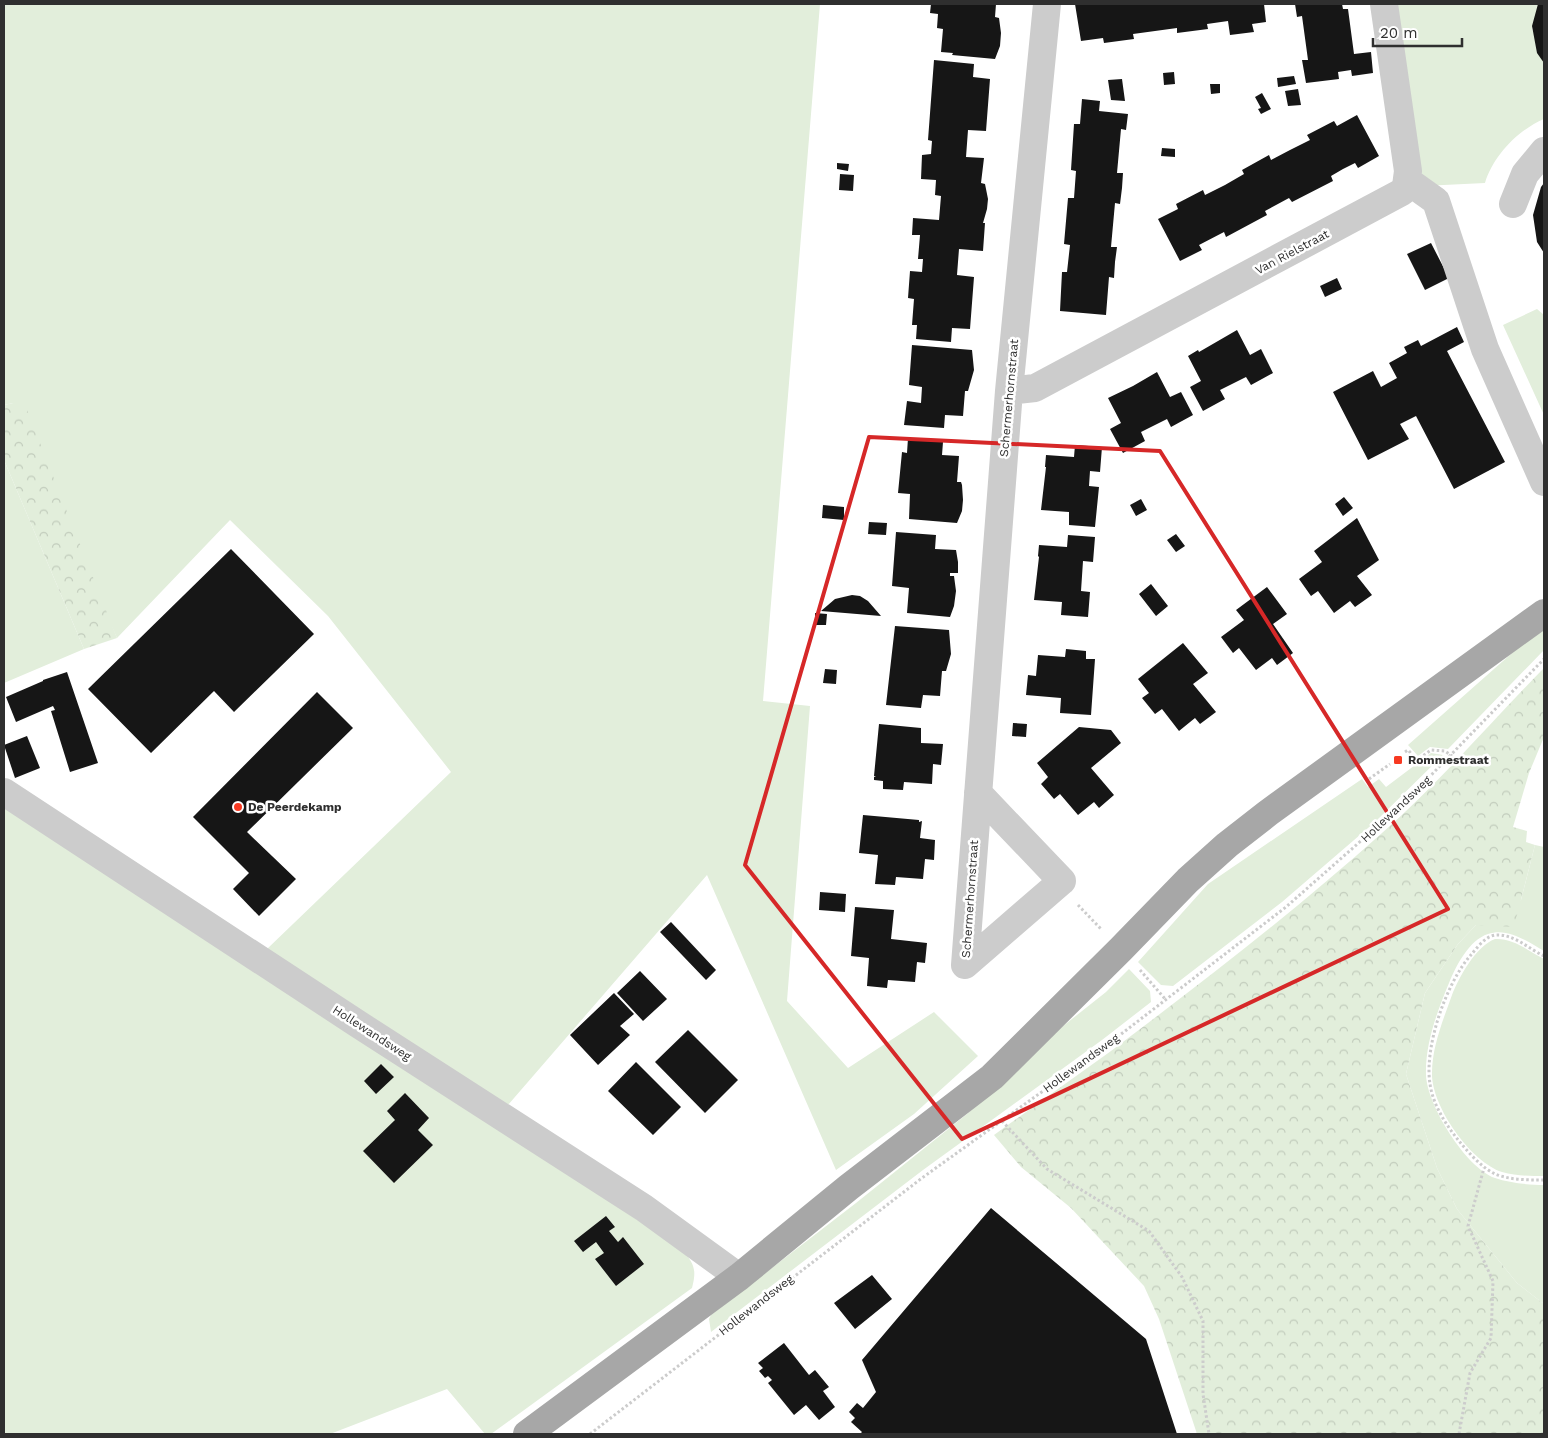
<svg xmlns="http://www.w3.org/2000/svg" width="1548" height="1438" font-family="'Work Sans',sans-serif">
	<defs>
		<pattern id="forest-crowns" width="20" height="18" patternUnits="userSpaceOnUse" patternTransform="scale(1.25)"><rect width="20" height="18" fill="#e2eedb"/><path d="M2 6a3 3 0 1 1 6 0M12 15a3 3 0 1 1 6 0" fill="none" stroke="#c2ccbc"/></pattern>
	</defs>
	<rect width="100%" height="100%" fill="#fff"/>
	<path fill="#e2eedb" d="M 4,4 L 820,4 L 763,701 L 810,706 L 787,1001 L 848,1068 L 934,1012 L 978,1056 L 914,1114 L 836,1170 L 707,875 L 508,1105 L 452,1070 L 267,949 L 451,772 L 328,616 L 230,520 L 117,638 L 13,403 L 4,405 Z
		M 1395,4 L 1539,4 L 1532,29 L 1544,58 L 1544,119 C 1518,130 1493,156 1485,183 L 1423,186 Z
		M 1537,309 L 1544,315 L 1544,415 L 1503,325 Z
		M 4,460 L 84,649 L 4,683 Z
		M 1544,628 L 1544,650 L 1448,749 L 1430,747 L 1418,756 L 1408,745 L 1520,646 Z
		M 1431,753 L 1443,755 L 1375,822 L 1282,902 L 1173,986 L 1161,985 L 1138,962 L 1208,884 L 1362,779 L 1368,787 L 1379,779 L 1386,787 Z
		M 4,805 L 682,1249 C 694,1264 697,1269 692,1288 L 491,1434 L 485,1434 L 447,1389 L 330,1434 L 4,1434 Z
		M 1535,845 L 1544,847 L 1544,951 C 1528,942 1508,927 1488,934 C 1469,940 1456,966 1449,983 C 1437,1012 1425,1044 1426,1075 C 1427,1105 1466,1168 1495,1178 C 1510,1183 1529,1185 1544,1185 L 1544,1304 L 1517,1283 L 1457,1209 L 1437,1168 L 1406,1074 L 1425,993 L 1458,944 L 1476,925 L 1521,900 Z
		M 1495,939 C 1514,938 1528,951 1544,959 L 1544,1176 C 1531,1176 1516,1176 1502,1172 C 1471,1162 1431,1106 1432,1073 C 1432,1047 1443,1020 1452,995 C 1459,977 1476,946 1495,939 Z
		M 1129,969 L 1150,991 L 1151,1002 L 1102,1040 L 923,1170 L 711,1332 L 709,1319 L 711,1315 L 856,1203 L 967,1114 L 1043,1042 L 1106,992 Z"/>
	<path fill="url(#forest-crowns)" d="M 13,403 L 25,405 L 117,638 L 84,649 L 4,460 L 4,405 Z
		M 1544,668 L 1544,737 L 1529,773 L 1513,827 L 1527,831 L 1526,842 L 1535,845 L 1514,927 L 1476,925 L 1458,944 L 1425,993 L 1406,1074 L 1437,1168 L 1457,1209 L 1517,1283 L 1544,1304 L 1544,1434 L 1197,1434 L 1159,1319 L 1144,1286 L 1071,1208 L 1021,1167 L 994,1135 C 1033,1107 1072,1079 1111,1051 C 1204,981 1296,910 1382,833 C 1440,782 1490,723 1544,668 Z"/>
	<path fill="#161616" d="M 931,4 L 996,4 L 995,17 L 999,18 L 1001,33 L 1000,46 L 995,59 L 952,55 L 953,53 L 941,52 L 943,29 L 937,28 L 938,14 L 930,13 Z
		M 1075,4 L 1264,4 L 1266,22 L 1252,24 L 1254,32 L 1230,35 L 1228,21 L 1207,24 L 1208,29 L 1177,33 L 1177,28 L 1133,34 L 1134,39 L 1104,43 L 1103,38 L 1081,41 Z
		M 1295,4 L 1342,4 L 1343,9 L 1348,9 L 1354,54 L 1371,52 L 1373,73 L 1352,76 L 1351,70 L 1338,72 L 1339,79 L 1306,83 L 1302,60 L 1308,60 L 1302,16 L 1297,17 Z
		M 1538,4 L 1544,4 L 1544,63 L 1537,53 L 1532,26 Z
		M 934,60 L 974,64 L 973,77 L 990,79 L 986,131 L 968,130 L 966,157 L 984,158 L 981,183 L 985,184 L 988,199 L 987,209 L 983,223 L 985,223 L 983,251 L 959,249 L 957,275 L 974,277 L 970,329 L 952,328 L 951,342 L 916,339 L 917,325 L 912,325 L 914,299 L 908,298 L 910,271 L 922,272 L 923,259 L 918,259 L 920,235 L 912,235 L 913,218 L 939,220 L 941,196 L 935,195 L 936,180 L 921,179 L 922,155 L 931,154 L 932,141 L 928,140 Z
		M 1174,72 L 1175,84 L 1164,85 L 1163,73 Z
		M 1294,76 L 1296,84 L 1278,87 L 1277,78 Z
		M 1122,79 L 1125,101 L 1111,100 L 1108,80 Z
		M 1210,84 L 1220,84 L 1220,93 L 1211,94 Z
		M 1298,89 L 1301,105 L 1288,106 L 1285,91 Z
		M 1262,93 L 1271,109 L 1261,114 L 1258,109 L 1261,108 L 1255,97 Z
		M 1082,99 L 1100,101 L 1099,111 L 1128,114 L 1126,130 L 1121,129 L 1117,173 L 1123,173 L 1122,188 L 1120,204 L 1115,203 L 1111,247 L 1117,247 L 1115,262 L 1114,278 L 1109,277 L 1106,315 L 1060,311 L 1062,272 L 1067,272 L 1070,245 L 1064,244 L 1068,198 L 1074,198 L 1076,171 L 1071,170 L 1074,124 L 1080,124 Z
		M 1357,115 L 1379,156 L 1358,168 L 1355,163 L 1343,169 L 1331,176 L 1333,181 L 1292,202 L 1289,198 L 1265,211 L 1267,215 L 1226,237 L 1224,232 L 1199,245 L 1202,250 L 1180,261 L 1158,219 L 1178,209 L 1176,204 L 1203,190 L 1205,195 L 1225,185 L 1244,174 L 1242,170 L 1269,155 L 1271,160 L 1290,150 L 1310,140 L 1307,135 L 1334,121 L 1337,126 Z
		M 1162,148 L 1175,149 L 1175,157 L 1161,156 Z
		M 837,163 L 849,164 L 848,171 L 837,169 Z
		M 840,174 L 854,175 L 853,191 L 839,190 Z
		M 1544,183 L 1544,253 L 1537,242 L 1533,215 L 1541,187 Z
		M 1431,243 L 1449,278 L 1425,290 L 1407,254 Z
		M 1337,278 L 1342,289 L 1325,297 L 1320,286 Z
		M 1457,327 L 1464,342 L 1447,351 L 1505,462 L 1454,489 L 1416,416 L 1400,424 L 1409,439 L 1368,460 L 1333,392 L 1373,371 L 1381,387 L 1397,378 L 1389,363 L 1407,353 L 1404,347 L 1418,340 L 1421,346 Z
		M 1237,330 L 1250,355 L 1261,349 L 1273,373 L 1251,385 L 1246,377 L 1220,390 L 1225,399 L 1203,411 L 1190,387 L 1201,381 L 1188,356 L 1198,350 L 1199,352 Z
		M 912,345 L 972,350 L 974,370 L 968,391 L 965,391 L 963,416 L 945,415 L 944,428 L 904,425 L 907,401 L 921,403 L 922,387 L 909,385 Z
		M 1157,372 L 1170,397 L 1181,392 L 1193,415 L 1171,427 L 1167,419 L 1141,432 L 1145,441 L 1123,453 L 1110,429 L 1121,423 L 1108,398 L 1133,386 Z
		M 908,438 L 943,442 L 942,455 L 959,456 L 957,482 L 961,482 L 962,485 L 963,500 L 962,511 L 957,523 L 909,519 L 910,494 L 898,493 L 902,452 L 907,453 Z
		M 1075,445 L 1102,447 L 1100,472 L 1090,471 L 1089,486 L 1099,487 L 1095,527 L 1069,525 L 1069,512 L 1041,510 L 1046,467 L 1045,467 L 1046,455 L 1074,457 Z
		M 1344,497 L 1353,508 L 1343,516 L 1335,504 Z
		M 1141,499 L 1147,510 L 1136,516 L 1130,505 Z
		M 823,505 L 844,507 L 844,520 L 822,518 Z
		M 1357,518 L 1379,560 L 1357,576 L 1372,595 L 1355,607 L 1350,601 L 1334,613 L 1318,591 L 1311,596 L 1299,579 L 1322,562 L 1314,551 Z
		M 869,522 L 887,523 L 886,535 L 868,534 Z
		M 896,532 L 936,535 L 935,549 L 956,550 L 958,562 L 958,573 L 950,573 L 950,576 L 954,576 L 956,591 L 954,606 L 950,617 L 907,613 L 909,588 L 892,586 Z
		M 1176,534 L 1185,546 L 1176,552 L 1167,540 Z
		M 1068,535 L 1095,537 L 1093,562 L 1083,561 L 1081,591 L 1090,592 L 1088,617 L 1061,615 L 1062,602 L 1034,600 L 1039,557 L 1038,556 L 1039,545 L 1067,547 Z
		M 231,549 L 314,634 L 234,712 L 214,691 L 151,753 L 88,689 Z
		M 1151,584 L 1168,606 L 1156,616 L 1139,594 Z
		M 1267,587 L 1287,614 L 1273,624 L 1293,653 L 1277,665 L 1272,658 L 1256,670 L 1239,648 L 1233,653 L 1221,637 L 1244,620 L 1236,610 Z
		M 852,595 L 860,596 L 868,601 L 881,616 L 821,611 L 835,599 Z
		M 815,613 L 827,614 L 826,625 L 815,625 Z
		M 895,626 L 949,630 L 951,654 L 946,671 L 942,671 L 940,696 L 923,695 L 921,708 L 886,705 Z
		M 1183,643 L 1208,673 L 1193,684 L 1216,712 L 1200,724 L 1195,718 L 1179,731 L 1162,709 L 1155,714 L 1142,698 L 1149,693 L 1138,679 Z
		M 1066,649 L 1086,651 L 1086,659 L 1095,659 L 1091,715 L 1060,713 L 1061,698 L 1026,695 L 1028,675 L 1036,676 L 1038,655 L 1065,657 Z
		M 825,669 L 837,670 L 836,684 L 823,683 Z
		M 67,672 L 98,763 L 70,772 L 51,711 L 55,710 L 53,706 L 16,722 L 6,697 L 43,681 L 43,680 Z
		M 317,692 L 353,728 L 247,832 L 296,879 L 259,916 L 233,889 L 249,873 L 193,817 Z
		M 1013,723 L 1027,724 L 1026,737 L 1012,736 Z
		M 879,724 L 921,728 L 921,743 L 943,744 L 941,765 L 933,764 L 932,784 L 904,782 L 903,790 L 883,789 L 883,781 L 874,780 L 874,777 L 876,777 L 874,776 Z
		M 1079,727 L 1111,730 L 1121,743 L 1091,768 L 1114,795 L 1099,808 L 1094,802 L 1078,815 L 1060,794 L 1054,799 L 1041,784 L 1048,777 L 1037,763 Z
		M 27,736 L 40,768 L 15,778 L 4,745 Z
		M 863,815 L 919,820 L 919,822 L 922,821 L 920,838 L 935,840 L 934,860 L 925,859 L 923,879 L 896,877 L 895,885 L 875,884 L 878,855 L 859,853 Z
		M 820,892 L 846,894 L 845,912 L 819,910 Z
		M 855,907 L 894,910 L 891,939 L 927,943 L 925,963 L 917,962 L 915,982 L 888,980 L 887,988 L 867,986 L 869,958 L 851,956 Z
		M 671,922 L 716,970 L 706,980 L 660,932 Z
		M 640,971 L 667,999 L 643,1021 L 617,993 Z
		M 614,993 L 634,1014 L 620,1026 L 630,1035 L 598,1065 L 570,1035 Z
		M 688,1030 L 738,1080 L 705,1113 L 655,1062 Z
		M 636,1062 L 681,1107 L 653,1135 L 608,1091 Z
		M 381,1064 L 394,1077 L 376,1094 L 364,1081 Z
		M 405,1093 L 429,1118 L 418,1130 L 433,1145 L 394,1183 L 363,1151 L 395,1120 L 387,1111 Z
		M 991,1208 L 1146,1339 L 1177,1434 L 860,1434 L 862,1432 L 851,1422 L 855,1418 L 849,1412 L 857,1403 L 863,1408 L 876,1392 L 862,1360 Z
		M 606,1216 L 615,1227 L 609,1231 L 618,1242 L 623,1237 L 644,1264 L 616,1286 L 595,1259 L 604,1253 L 596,1242 L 583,1252 L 574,1241 Z
		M 872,1275 L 892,1299 L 855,1329 L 834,1303 Z
		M 784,1343 L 809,1375 L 815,1370 L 829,1387 L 823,1391 L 835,1407 L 819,1420 L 806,1405 L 794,1415 L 768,1383 L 772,1380 L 768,1376 L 765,1378 L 759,1371 L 763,1368 L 758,1363 Z"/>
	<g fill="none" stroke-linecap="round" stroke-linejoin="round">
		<path stroke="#ccc" stroke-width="3" stroke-dasharray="2.5 2.5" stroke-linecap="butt" d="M 1405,752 L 1408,750 L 1417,760 L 1431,750 L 1445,751 L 1452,756
			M 1369,779 L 1390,764
			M 1078,905 L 1101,929
			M 1544,956 C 1529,949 1514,934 1496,935 C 1485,936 1477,948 1470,956 C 1446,984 1424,1047 1430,1084 C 1433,1105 1446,1125 1459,1141 C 1469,1153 1481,1167 1495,1174 C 1510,1180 1528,1180 1544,1180
			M 1140,970 L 1166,1000
			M 1002,1121 L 1047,1169 L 1149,1231 L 1182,1277 L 1203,1321 L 1203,1394 L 1209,1434
			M 590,1434 L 922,1178 L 1107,1045 L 1286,907 L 1405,802 L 1544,659
			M 1459,1434 L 1470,1373 L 1491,1338 L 1493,1281 L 1468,1226 L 1484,1168"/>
		<path stroke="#ccc" stroke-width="28" d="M 1408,181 L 1436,201 L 1485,349 L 1544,482
			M 1513,204 L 1525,174 L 1544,151
			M 1009,391 L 1035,388 L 1402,192 L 1406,186 L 1408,171 L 1384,4
			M 4,792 L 358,1024 L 644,1208 L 739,1277
			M 978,793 L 1062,881 L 965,965 L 1009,391 L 1047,4"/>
		<path stroke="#a7a7a7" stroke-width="28" d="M 527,1434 L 739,1277 L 849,1187 L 992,1077 L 1121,949 L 1188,880 L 1227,845 L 1268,813 L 1544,613"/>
	</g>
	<path fill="none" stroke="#d62828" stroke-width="4" stroke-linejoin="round" d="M 869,437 L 1160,451 L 1448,909 L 962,1139 L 745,865 Z"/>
	<g fill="#f73921" stroke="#fff" stroke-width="2">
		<rect x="1393" y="755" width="10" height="10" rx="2.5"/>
		<circle cx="238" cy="807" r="5"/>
	</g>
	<g text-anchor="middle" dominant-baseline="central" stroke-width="5" stroke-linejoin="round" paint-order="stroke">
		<g font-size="12" fill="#2f2f2f" stroke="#fff">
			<text transform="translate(1292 252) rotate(-28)">Van Rielstraat</text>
			<text transform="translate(1009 398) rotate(-85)">Schermerhornstraat</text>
			<text transform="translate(1396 809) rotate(-43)">Hollewandsweg</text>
			<text transform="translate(970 899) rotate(-86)">Schermerhornstraat</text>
			<text transform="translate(372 1033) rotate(33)">Hollewandsweg</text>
			<text transform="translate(1081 1063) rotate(-36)">Hollewandsweg</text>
			<text transform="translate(756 1305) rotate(-38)">Hollewandsweg</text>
		</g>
		<g font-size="12" font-weight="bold" fill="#2f2f2f" stroke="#fff" text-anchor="start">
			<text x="1408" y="760">Rommestraat</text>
			<text x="248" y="807">De Peerdekamp</text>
		</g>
	</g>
	<rect width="1548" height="1438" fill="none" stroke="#2f2f2f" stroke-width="10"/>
	<path d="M1373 38v8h89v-8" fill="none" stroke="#2f2f2f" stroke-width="2.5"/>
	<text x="1380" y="38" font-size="15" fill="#2f2f2f" stroke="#ffffff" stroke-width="4" paint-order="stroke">20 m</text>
</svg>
